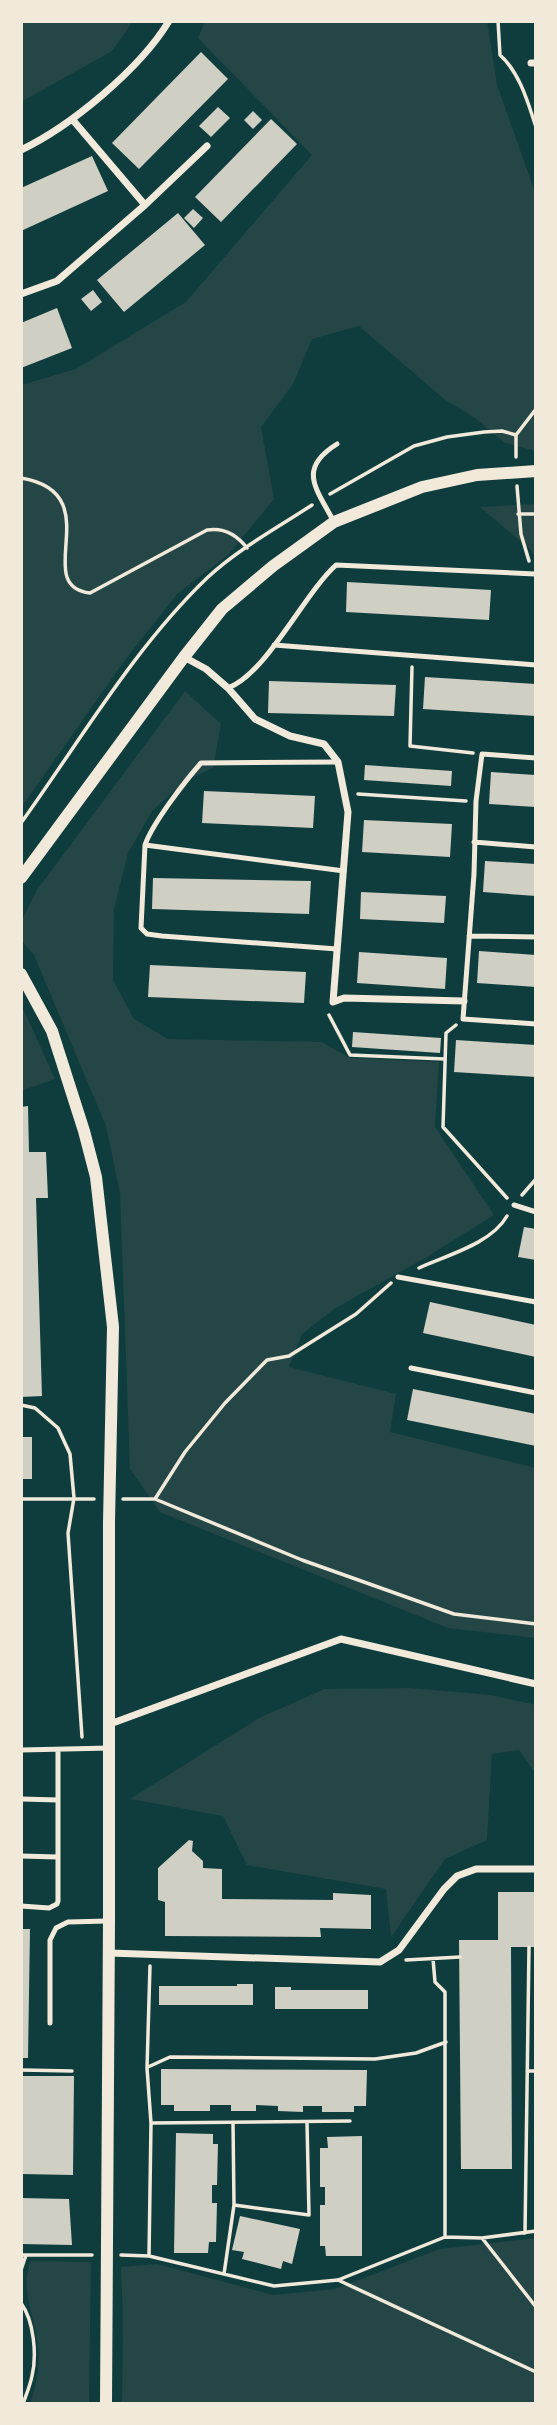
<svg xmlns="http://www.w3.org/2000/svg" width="557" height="2425" font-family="'Source Sans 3',sans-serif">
	<rect width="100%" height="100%" fill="#0f3d3e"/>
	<path fill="#244646" d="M 21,21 L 133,21 L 112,51 L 21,102 Z
		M 205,21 L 487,21 L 497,85 L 536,195 L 536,451 L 505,443 L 475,418 L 444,399 L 359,326 L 312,339 L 293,384 L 261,427 L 274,499 L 228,555 L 177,594 L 122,664 L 21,808 L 21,385 L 76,369 L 186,302 L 312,155 L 198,38 Z
		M 536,504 L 536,558 L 530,549 L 480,507 Z
		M 185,691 L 221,724 L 213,768 L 185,781 L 152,811 L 128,853 L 114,909 L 113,980 L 134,1019 L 168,1039 L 322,1042 L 350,1058 L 439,1062 L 435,1127 L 494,1215 L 425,1258 L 334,1309 L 302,1334 L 289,1367 L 396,1394 L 390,1432 L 536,1468 L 536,1638 L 448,1628 L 160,1512 L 130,1469 L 120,1193 L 106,1126 L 34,955 L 21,940 L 21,922 L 37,890 Z
		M 21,1004 L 55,1079 L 21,1091 Z
		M 410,1688 L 491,1695 L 536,1705 L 536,1774 L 519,1750 L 492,1754 L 487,1840 L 445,1859 L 391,1937 L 386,1889 L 247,1865 L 223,1816 L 130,1799 L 259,1718 L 325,1689 Z
		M 536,2238 L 536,2404 L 122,2404 L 123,2318 L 121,2267 L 157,2264 L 273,2295 L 335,2289 L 440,2249 Z
		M 31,2261 L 91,2262 L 89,2404 L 30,2404 C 36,2386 40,2367 38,2349 C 36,2318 19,2290 31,2261 Z"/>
	<path fill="#cfcfc3" d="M 201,52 L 228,79 L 139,169 L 112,143 Z
		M 218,107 L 230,118 L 211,137 L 199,126 Z
		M 253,111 L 262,120 L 253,129 L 244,120 Z
		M 271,119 L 297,144 L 221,222 L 195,197 Z
		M 92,156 L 108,191 L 21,231 L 21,188 Z
		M 193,209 L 203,218 L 194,228 L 184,218 Z
		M 178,213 L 205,245 L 124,312 L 97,280 Z
		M 93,290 L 102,302 L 91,311 L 81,299 Z
		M 57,308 L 72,348 L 21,368 L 21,323 Z
		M 347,582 L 491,590 L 489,620 L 346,612 Z
		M 425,677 L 536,684 L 536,716 L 423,709 Z
		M 269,681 L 396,685 L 394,716 L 268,713 Z
		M 365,765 L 452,771 L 451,786 L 364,780 Z
		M 491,772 L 536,775 L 536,807 L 489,804 Z
		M 204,791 L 315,796 L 313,828 L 202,823 Z
		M 364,820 L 452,824 L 450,857 L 362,852 Z
		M 485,861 L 536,864 L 536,896 L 483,892 Z
		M 153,878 L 311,881 L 309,914 L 152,909 Z
		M 361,892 L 446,896 L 444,923 L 360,919 Z
		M 479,951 L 536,955 L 536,987 L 477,983 Z
		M 359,952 L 447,958 L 445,989 L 357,983 Z
		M 150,965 L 306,972 L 304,1003 L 148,997 Z
		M 353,1032 L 441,1038 L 440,1053 L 352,1047 Z
		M 456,1040 L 536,1045 L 536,1077 L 454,1072 Z
		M 28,1106 L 29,1152 L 46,1152 L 48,1198 L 36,1198 L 42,1396 L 21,1397 L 21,1107 Z
		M 524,1227 L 536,1229 L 536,1260 L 518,1257 Z
		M 430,1302 L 536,1325 L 536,1357 L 423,1333 Z
		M 413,1389 L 536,1414 L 536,1446 L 407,1420 Z
		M 21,1437 L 32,1437 L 32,1479 L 21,1479 Z
		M 189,1840 L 193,1841 L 192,1851 L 203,1861 L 203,1868 L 222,1869 L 222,1899 L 333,1900 L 333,1893 L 371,1895 L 371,1929 L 320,1928 L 321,1937 L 165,1936 L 165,1902 L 158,1900 L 158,1868 Z
		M 498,1892 L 536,1892 L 536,1947 L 511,1947 L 512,2169 L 461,2169 L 459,1940 L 498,1940 Z
		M 21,1929 L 30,1929 L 28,2058 L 21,2058 Z
		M 237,1984 L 253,1984 L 253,2005 L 159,2005 L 159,1986 L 237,1986 Z
		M 275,1987 L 291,1987 L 291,1990 L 368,1990 L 368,2009 L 275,2009 Z
		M 161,2069 L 367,2070 L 366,2106 L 354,2106 L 354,2112 L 322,2112 L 322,2106 L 303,2106 L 303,2112 L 278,2111 L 278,2106 L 256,2105 L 256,2111 L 231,2111 L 231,2105 L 210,2105 L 210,2111 L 174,2111 L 174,2105 L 161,2105 Z
		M 21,2076 L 74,2076 L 73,2175 L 21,2174 Z
		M 176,2133 L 213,2134 L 213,2144 L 218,2144 L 217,2185 L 212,2185 L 212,2203 L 217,2203 L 216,2242 L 209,2242 L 208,2253 L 174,2253 Z
		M 362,2136 L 362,2256 L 326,2256 L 325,2246 L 320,2246 L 320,2205 L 325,2205 L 325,2187 L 320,2187 L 320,2148 L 328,2148 L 327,2137 Z
		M 21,2198 L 69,2199 L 72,2245 L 21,2244 Z
		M 240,2216 L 300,2229 L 292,2264 L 283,2261 L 281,2269 L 242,2259 L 244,2252 L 232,2250 Z"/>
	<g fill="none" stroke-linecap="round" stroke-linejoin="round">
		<path stroke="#f1e9da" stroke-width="3.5" d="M 498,21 L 500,55 C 520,73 528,103 536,127
			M 516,457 L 516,435 L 536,409
			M 21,478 C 111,493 29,586 90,593 L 207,530 C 225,527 237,535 247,548
			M 517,486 L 521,534 L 529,561
			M 330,494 L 414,446 L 447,437 L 484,432 L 502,431 L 516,435
			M 518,514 L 536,514
			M 412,667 L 410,746 L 473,753
			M 358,794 L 466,801
			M 21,823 C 80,741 134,648 207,578 C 238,549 277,528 312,505
			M 329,1015 L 350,1055 L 445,1059
			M 456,1025 L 446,1033 L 443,1127 L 507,1198
			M 522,1195 L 536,1179
			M 419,1268 C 447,1255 491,1244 507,1216
			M 21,1405 L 35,1408 L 58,1428 L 70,1454 L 74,1498 L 68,1533 L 82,1737
			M 21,1499 L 94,1499
			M 123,1499 L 155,1499 L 302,1560 L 454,1614 L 536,1624
			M 155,1499 L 185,1452 L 225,1403 L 267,1360 L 289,1356 L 356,1314 L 391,1283
			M 433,1959 L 435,1982 L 445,1992 L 445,2236
			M 406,1960 L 460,1957
			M 148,2067 L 170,2057 L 375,2059 L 416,2053 L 446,2042
			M 21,2070 L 72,2071
			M 527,2071 L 536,2071
			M 233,2122 L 234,2205 L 309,2215 L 307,2122
			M 151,2123 L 350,2121
			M 525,2233 L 529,1947
			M 482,2238 L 536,2307
			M 21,2255 L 92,2255
			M 121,2255 L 149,2256 L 151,2123 L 147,2068 L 150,1966
			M 149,2256 L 274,2286 L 338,2280 L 445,2237 L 482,2238 L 536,2231
			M 21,2270 L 26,2255
			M 224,2274 L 234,2205
			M 338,2280 L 536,2372
			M 21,2303 C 34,2321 37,2355 32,2376 C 30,2386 26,2395 23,2404"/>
		<path stroke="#f1e9da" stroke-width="5" d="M 334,522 C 316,488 297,469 337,444
			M 274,645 L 536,665
			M 228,688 C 267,673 303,595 336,565 L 535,574
			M 536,758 L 482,754 L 476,801 L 474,874 L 463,1019 L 536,1024
			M 474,842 L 536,847
			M 145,845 L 344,871
			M 469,936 L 536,937
			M 337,949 L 162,936 L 147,934 L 141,928 L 145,845 C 152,824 185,781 201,763 L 338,762
			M 514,1205 L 536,1212
			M 398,1277 L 536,1302
			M 411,1368 L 536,1393
			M 21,1750 L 110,1748
			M 21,1799 L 58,1800
			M 21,1856 L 58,1857
			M 21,1906 L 49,1908 L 57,1904 L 58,1901 L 58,1750
			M 50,2023 L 50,1940 L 56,1928 L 68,1922 L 108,1921"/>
		<path stroke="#f1e9da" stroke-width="7" d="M 531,63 L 536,63
			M 21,150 C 71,126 140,69 169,21
			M 145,205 L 207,146
			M 21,294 L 57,281 L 145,205 L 72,119
			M 184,657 L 206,669 L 228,688 L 255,719 L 290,736 L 324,744 L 338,762 L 348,812 L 333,1002 L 344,998 L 464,1001
			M 110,1724 L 341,1639 L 536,1684
			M 109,1953 L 380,1962 L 399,1950 L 444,1889 L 457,1876 L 476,1869 L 536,1869"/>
		<path stroke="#f1e9da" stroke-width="12" d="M 21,878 L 184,657 L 222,609 L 273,566 L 334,522 L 422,487 L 477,475 L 536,471
			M 21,974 L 52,1031 L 84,1131 L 96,1177 L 113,1327 L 109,1522 L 109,1921 L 106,2404"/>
	</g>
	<rect width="557" height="2425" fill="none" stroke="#f1e9da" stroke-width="46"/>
</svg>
